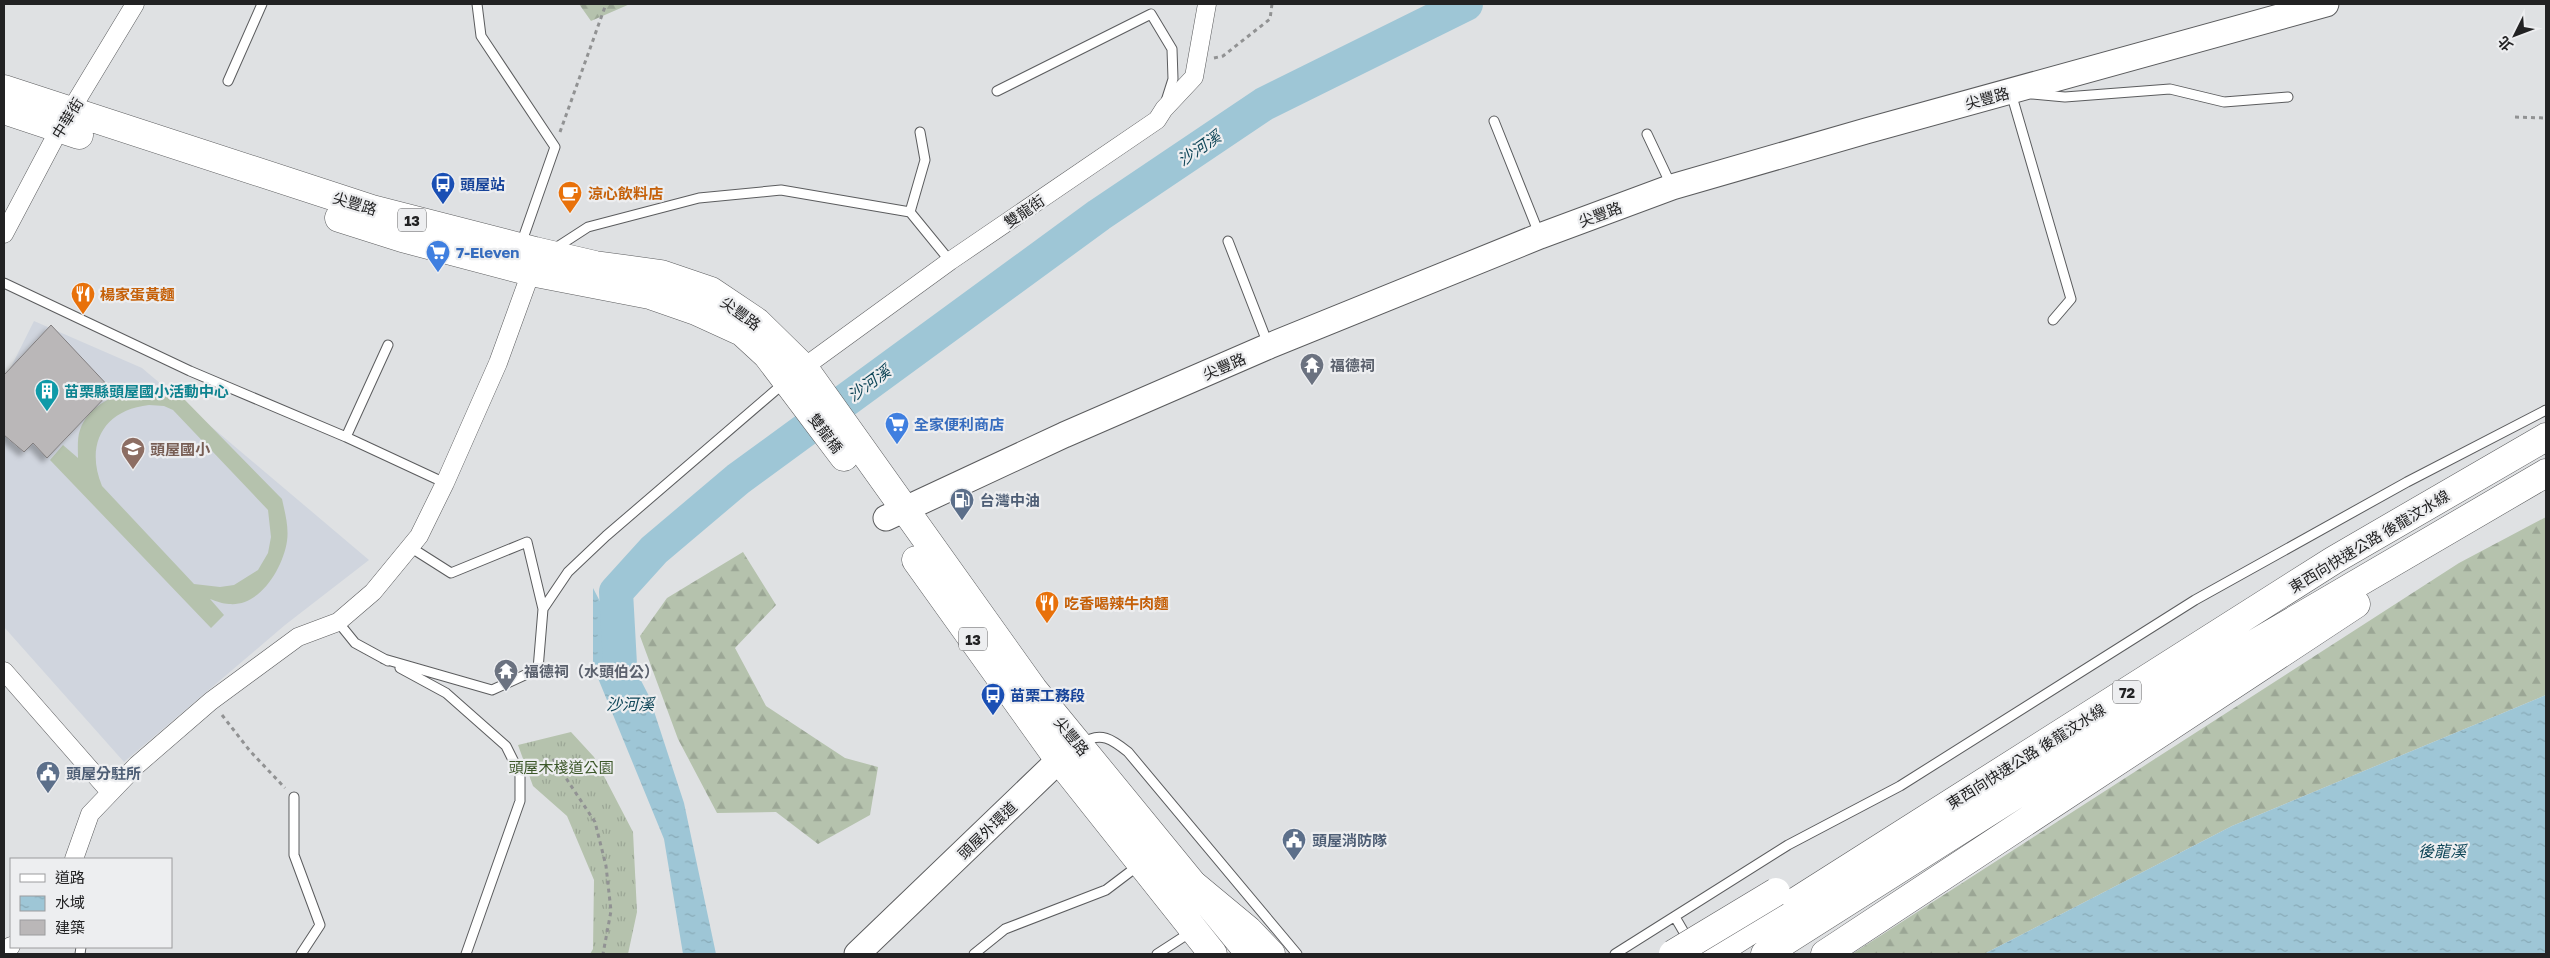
<svg xmlns="http://www.w3.org/2000/svg" width="2550" height="958" font-family="'Golos Text','Noto Sans TC',sans-serif">
	<defs>
		<pattern id="grass-tufts" width="24" height="20" patternUnits="userSpaceOnUse" patternTransform="scale(1.25)"><rect width="24" height="20" fill="#b5c2ad"/><path d="M3 7l-1-3M5 7V3M7 7l1-3M15 17l-1-3M17 17v-4M19 17l1-3" fill="none" stroke="#9ba695"/></pattern>
		<pattern id="forest-firs" width="22" height="20" patternUnits="userSpaceOnUse" patternTransform="scale(1.25)"><rect width="22" height="20" fill="#b5c2ad"/><path d="M5 1l3.5 6h-7zM16 11l3.5 6h-7z" fill="#9ba695"/></pattern>
		<pattern id="water-ripples" width="26" height="14" patternUnits="userSpaceOnUse" patternTransform="scale(1.25)"><rect width="26" height="14" fill="#9ec6d6"/><path d="M2 4q2-2 4 0t4 0M15 11q2-2 4 0t4 0" fill="none" stroke="#88aab7"/></pattern>
		<filter id="shadow"><feDropShadow dx="-4.5" dy="4.5" stdDeviation="2.5" flood-color="#0004"/></filter>
	</defs>
	<rect width="100%" height="100%" fill="#dfe1e3"/>
	<path fill="#d0d5de" d="M 34,321 L 142,368 L 369,560 L 285,625 L 124,762 L 4,627 L 4,381 Z"/>
	<path fill="url(#grass-tufts)" d="M 571,732 L 594,757 L 633,832 L 637,912 L 628,954 L 590,954 L 593,949 L 594,880 L 567,816 L 533,786 L 518,745 Z"/>
	<path fill="url(#forest-firs)" d="M 579,4 L 630,4 L 591,21 Z
		M 2546,517 L 2546,695 L 2232,826 L 1984,954 L 1852,954 L 2459,563 Z
		M 743,552 L 776,605 L 735,648 L 766,706 L 845,758 L 878,767 L 870,815 L 818,844 L 776,812 L 717,813 L 678,739 L 640,636 L 667,598 Z"/>
	<path fill="#b5c2ad" fill-rule="evenodd" d="M 132,390 L 153,390 L 182,397 L 282,499 C 285,513 289,527 287,541 C 283,568 260,607 229,604 C 223,604 216,601 210,599 L 224,615 L 211,628 L 50,460 L 63,445 L 78,458 C 78,450 77,438 80,430 C 88,407 110,397 132,390 ZM 149,405 L 164,406 L 173,410 L 268,510 L 271,537 L 268,553 L 258,570 L 234,585 L 220,587 L 194,584 L 102,486 C 85,445 103,410 149,405 Z"/>
	<path fill="url(#water-ripples)" d="M 593,588 L 649,696 L 684,803 L 716,954 L 683,954 L 664,839 L 593,666 Z
		M 2546,695 L 2546,954 L 1984,954 L 2232,826 Z"/>
	<g fill="none" stroke-linecap="round" stroke-linejoin="round">
		<path stroke="#9ec6d6" stroke-width="34" d="M 621,683 L 616,592 L 654,550 L 738,479 L 1099,215 L 1264,104 L 1466,4"/>
	</g>
	<path fill="#bab7b8" stroke="#817e7f" filter="url(#shadow)" d="M 51,325 L 112,390 L 47,458 L 33,443 L 24,452 L 4,435 L 4,375 Z"/>
	<g fill="none" stroke-linecap="round" stroke-linejoin="round">
		<defs>
			<path id="lane" d="M 477,4 L 481,36 L 555,147 L 521,244
				M 228,81 L 262,4
				M 997,91 L 1151,14 L 1172,49 L 1173,79 L 1166,101
				M 2011,93 L 2071,299 L 2053,320
				M 2032,94 L 2065,97 L 2170,89 L 2224,102 L 2288,97
				M 1494,121 L 1540,236
				M 1647,134 L 1672,187
				M 910,212 L 925,160 L 920,132
				M 1228,241 L 1268,344
				M 554,249 L 588,227 L 699,198 L 781,190 L 910,212 L 950,261
				M 4,283 L 190,371 L 346,437 L 445,483
				M 346,437 L 388,345
				M 410,547 L 451,573 L 527,542 L 543,609
				M 338,622 L 355,643 L 388,661
				M 384,659 L 492,690 L 538,669 L 543,609 L 568,572 L 606,536 L 784,383
				M 400,668 L 446,693 L 506,746 L 520,774 L 520,801 L 466,954
				M 1082,744 C 1100,730 1113,740 1128,752 L 1297,954
				M 294,797 L 294,855 L 320,925 L 301,954
				M 1675,917 L 1689,941
				M 80,954 L 81,947
				M 974,954 L 1005,929 L 1106,890 L 1139,865
				M 1157,954 L 1191,932
				M 1615,954 L 1788,845 L 1900,786 L 2195,600 L 2407,482 L 2546,410"/>
			<path id="street" d="M 4,234 L 60,128 L 135,4
				M 796,373 L 950,261 L 1157,120 L 1164,109 L 1194,77 L 1207,4
				M 4,671 L 110,792
				M 74,859 L 90,814 L 137,765 L 211,701 L 298,637 L 338,622 L 373,592 L 419,536 L 445,483 L 498,363 L 531,272 L 533,262
				M 5,954 L 11,946"/>
			<path id="secondary" d="M 886,518 L 1064,435 L 1269,346 L 1540,236 L 1672,187 L 1866,131 L 2326,4
				M 857,954 L 1059,760 L 1075,749"/>
			<path id="primary" d="M 4,89 L 372,209 L 535,251 L 595,265 L 661,274 L 711,291 L 757,322 L 804,368 L 1033,689 L 1250,954
				M 4,110 L 79,135
				M 339,218 L 402,238 L 531,272 L 650,295 L 696,311 L 742,332 L 767,355 L 844,457
				M 916,560 L 1059,760 L 1213,954"/>
			<path id="highway" d="M 1195,886 L 1248,930 L 1271,954
				M 1713,954 L 2334,560 L 2546,437
				M 1765,954 L 2245,649 L 2546,473
				M 1825,954 L 2356,604"/>
		</defs>
		<use href="#lane" stroke="#5b5c5e" stroke-width="11"/>
		<use href="#street" stroke="#5b5c5e" stroke-width="19"/>
		<use href="#secondary" stroke="#5b5c5e" stroke-width="27"/>
		<use href="#primary" stroke="#5b5c5e" stroke-width="29"/>
		<use href="#highway" stroke="#5b5c5e" stroke-width="29"/>
		<path stroke="#919293" stroke-width="3" stroke-dasharray="4 4" stroke-linecap="butt" d="M 1214,58 L 1223,56 L 1270,19 L 1272,4
			M 2515,117 L 2546,118
			M 560,132 L 606,4
			M 222,715 L 250,751 L 285,788
			M 530,769 L 554,760 L 595,822 L 606,866 L 611,911 L 603,954"/>
		<use href="#lane" stroke="#fff" stroke-width="9"/>
		<use href="#street" stroke="#fff" stroke-width="18"/>
		<use href="#secondary" stroke="#fff" stroke-width="25"/>
		<use href="#primary" stroke="#fff" stroke-width="28"/>
		<use href="#highway" stroke="#fff" stroke-width="28"/>
		<defs>
			<path id="highway-bridge" d="M 1673,954 L 1776,892"/>
		</defs>
		<use href="#highway-bridge" stroke="#5b5c5e" stroke-width="29" stroke-linecap="butt"/>
		<use href="#highway-bridge" stroke="#fff" stroke-width="28"/>
	</g>
	<defs>
		<symbol id="bus-pin" viewBox="-11 -11 22 30"><path d="M0 17L-7.5 6A9.5 9.5 0 1 1 7.5 6Z" fill="#1a4fb4" stroke="#edeef0"/><path d="M-5-6H5V4H4V6H2V4H-2V6H-4V4H-5ZM-3.5-4V0h7V-4ZM-3.5 1.2v1.5H-2V1.2ZM2 1.2v1.5H3.5V1.2Z" fill="#fff"/></symbol>
		<symbol id="cafe-pin" viewBox="-11 -11 22 30"><path d="M0 17L-7.5 6A9.5 9.5 0 1 1 7.5 6Z" fill="#e8710a" stroke="#edeef0"/><path d="M-5.5-4.5H6V0H3Q3 3.5 0 3.5H-2.5Q-5.5 3.5-5.5 0ZM3-3.2v2h1.7v-2ZM-6 4.5H4V6H-6Z" fill="#fff"/></symbol>
		<symbol id="supermarket-pin" viewBox="-11 -11 22 30"><path d="M0 17L-7.5 6A9.5 9.5 0 1 1 7.5 6Z" fill="#3f7fe0" stroke="#edeef0"/><path d="M-6-5.5h2.5l.6 2H6L4.5 2H-2.5L-4.4-4H-6ZM-1.5 3.2a1.3 1.3 0 1 0 .1 0ZM3 3.2a1.3 1.3 0 1 0 .1 0Z" fill="#fff"/></symbol>
		<symbol id="restaurant-pin" viewBox="-11 -11 22 30"><path d="M0 17L-7.5 6A9.5 9.5 0 1 1 7.5 6Z" fill="#e8710a" stroke="#edeef0"/><path d="M-5-6h1v4h1v-4h1v4h1v-4h1v5L-1.5 .5V6h-2V.5L-5-1ZM5-6V6H3V1.5H1.5Q1.5-4 5-6Z" fill="#fff"/></symbol>
		<symbol id="temple-pin" viewBox="-11 -11 22 30"><path d="M0 17L-7.5 6A9.5 9.5 0 1 1 7.5 6Z" fill="#6b7280" stroke="#edeef0"/><path d="M0-6L5-2H3V0L6.5 2.5H4V6H1.5V3h-3V6H-4V2.5H-6.5L-3 0V-2H-5Z" fill="#fff"/></symbol>
		<symbol id="building-pin" viewBox="-11 -11 22 30"><path d="M0 17L-7.5 6A9.5 9.5 0 1 1 7.5 6Z" fill="#0f9aa8" stroke="#edeef0"/><path d="M-4-6H4V6H1V3H-1V6H-4ZM-2.5-4.3h1.7v1.8h-1.7ZM.8-4.3h1.7v1.8H.8ZM-2.5-1h1.7V.8h-1.7ZM.8-1h1.7V.8H.8Z" fill="#fff"/></symbol>
		<symbol id="school-pin" viewBox="-11 -11 22 30"><path d="M0 17L-7.5 6A9.5 9.5 0 1 1 7.5 6Z" fill="#8d6e63" stroke="#edeef0"/><path d="M0-5L7-2L0 1L-7-2ZM-4 1L0 2.5L4 1V4Q0 6-4 4Z" fill="#fff"/></symbol>
		<symbol id="fuel-pin" viewBox="-11 -11 22 30"><path d="M0 17L-7.5 6A9.5 9.5 0 1 1 7.5 6Z" fill="#5c6f8a" stroke="#edeef0"/><path d="M-5.5-6h7V0h2V4h1.3V-2.5L3-4.5l.8-.8L6-3V5H2.5V1h-1V6h-7ZM-4.2-4.7v3.2H.2V-4.7Z" fill="#fff"/></symbol>
		<symbol id="civic-pin" viewBox="-11 -11 22 30"><path d="M0 17L-7.5 6A9.5 9.5 0 1 1 7.5 6Z" fill="#5c6f8a" stroke="#edeef0"/><path d="M-.6-6.5H3V-4.5H.6V-3L4-1V1h2V6H-6V1h2V-1L-.6-3ZM-1.2 2.5V6h2.4V2.5Z" fill="#fff"/></symbol>
	</defs>
	<g fill-rule="evenodd">
		<use href="#bus-pin" x="429" y="170" width="28" height="38"/>
		<use href="#cafe-pin" x="556" y="179" width="28" height="38"/>
		<use href="#supermarket-pin" x="424" y="238" width="28" height="38"/>
		<use href="#restaurant-pin" x="69" y="280" width="28" height="38"/>
		<use href="#temple-pin" x="1298" y="351" width="28" height="38"/>
		<use href="#building-pin" x="33" y="377" width="28" height="38"/>
		<use href="#supermarket-pin" x="883" y="410" width="28" height="38"/>
		<use href="#school-pin" x="119" y="435" width="28" height="38"/>
		<use href="#fuel-pin" x="948" y="486" width="28" height="38"/>
		<use href="#restaurant-pin" x="1033" y="589" width="28" height="38"/>
		<use href="#temple-pin" x="492" y="657" width="28" height="38"/>
		<use href="#bus-pin" x="979" y="681" width="28" height="38"/>
		<use href="#civic-pin" x="34" y="759" width="28" height="38"/>
		<use href="#civic-pin" x="1280" y="826" width="28" height="38"/>
	</g>
	<g text-anchor="middle" dominant-baseline="central" stroke-width="4.5" stroke-linejoin="round" paint-order="stroke">
		<g fill="#edeef0" stroke="#5f5f60" stroke-width="1">
			<rect x="398" y="208.5" width="28" height="23" rx="4"/>
			<rect x="959" y="627.5" width="28" height="23" rx="4"/>
			<rect x="2113" y="680.5" width="28" height="23" rx="4"/>
		</g>
		<g font-size="14" font-weight="bold" fill="#222223">
			<text x="412" y="220">13</text>
			<text x="973" y="639">13</text>
			<text x="2127" y="692">72</text>
		</g>
		<g font-size="15" fill="#222223" stroke="#edeef0">
			<text transform="translate(1987 98) rotate(-15)">尖豐路</text>
			<text transform="translate(67 118) rotate(-58)">中華街</text>
			<text transform="translate(355 203) rotate(17)">尖豐路</text>
			<text transform="translate(1024 211) rotate(-34)">雙龍街</text>
			<text transform="translate(1600 214) rotate(-20)">尖豐路</text>
			<text transform="translate(741 313) rotate(36)">尖豐路</text>
			<text transform="translate(1224 366) rotate(-23)">尖豐路</text>
			<text transform="translate(826 433) rotate(53)">雙龍橋</text>
			<text transform="translate(2369 541) rotate(-31)">東西向快速公路 後龍汶水線</text>
			<text transform="translate(1072 736) rotate(51)">尖豐路</text>
			<text transform="translate(2026 756) rotate(-32)">東西向快速公路 後龍汶水線</text>
			<text transform="translate(987 830) rotate(-44)">頭屋外環道</text>
		</g>
		<g font-size="15" font-weight="bold" fill="#164399" stroke="#edeef0" text-anchor="start">
			<text x="460" y="184">頭屋站</text>
			<text x="1010" y="695">苗栗工務段</text>
		</g>
		<g font-size="15" font-weight="bold" fill="#c56008" stroke="#edeef0" text-anchor="start">
			<text x="588" y="193">涼心飲料店</text>
			<text x="100" y="294">楊家蛋黃麵</text>
			<text x="1064" y="603">吃香喝辣牛肉麵</text>
		</g>
		<g font-size="15" font-weight="bold" fill="#366cbe" stroke="#edeef0" text-anchor="start">
			<text x="456" y="252">7-Eleven</text>
			<text x="914" y="424">全家便利商店</text>
		</g>
		<g font-size="15" font-weight="bold" fill="#5b616d" stroke="#edeef0" text-anchor="start">
			<text x="1330" y="365">福德祠</text>
			<text x="524" y="671">福德祠（水頭伯公）</text>
		</g>
		<g font-size="15" font-weight="bold" fill="#0d838f" stroke="#edeef0" text-anchor="start">
			<text x="64" y="391">苗栗縣頭屋國小活動中心</text>
		</g>
		<g font-size="15" font-weight="bold" fill="#785e54" stroke="#edeef0" text-anchor="start">
			<text x="150" y="449">頭屋國小</text>
		</g>
		<g font-size="15" font-weight="bold" fill="#4e5e75" stroke="#edeef0" text-anchor="start">
			<text x="980" y="500">台灣中油</text>
			<text x="66" y="773">頭屋分駐所</text>
			<text x="1312" y="840">頭屋消防隊</text>
		</g>
		<g font-size="15" fill="#3c5729" stroke="#edeef0">
			<text x="561" y="767">頭屋木棧道公園</text>
		</g>
		<g font-size="16" font-style="italic" fill="#0f4658" stroke="#edeef0">
			<text transform="translate(1199 148) rotate(-34)">沙河溪</text>
			<text transform="translate(869 383) rotate(-36)">沙河溪</text>
			<text x="630" y="704">沙河溪</text>
			<text x="2442" y="851">後龍溪</text>
		</g>
	</g>
	<rect width="2550" height="958" fill="none" stroke="#222223" stroke-width="10"/>
	<rect x="10" y="858" width="162" height="90" fill="#edeef0" stroke="#9c9c9e"/>
	<rect x="20" y="874" width="25" height="8" fill="#ffffff" stroke="#9c9c9e"/>
	<text x="55" y="883" font-size="15" fill="#222223">道路</text>
	<rect x="20" y="896" width="25" height="15" fill="url(#water-ripples)" stroke="#9c9c9e"/>
	<text x="55" y="908" font-size="15" fill="#222223">水域</text>
	<rect x="20" y="920" width="25" height="15" fill="#bab7b8" stroke="#9c9c9e"/>
	<text x="55" y="933" font-size="15" fill="#222223">建築</text>
	<g transform="translate(2515 35) rotate(228)" stroke="#edeef0" stroke-width="4" paint-order="stroke">
	<path d="M0-4L9 19L0 12L-9 19Z" fill="#222223"/>
	<text y="-8" font-size="14" font-weight="bold" text-anchor="middle" fill="#222223">北</text>
	</g>
</svg>
